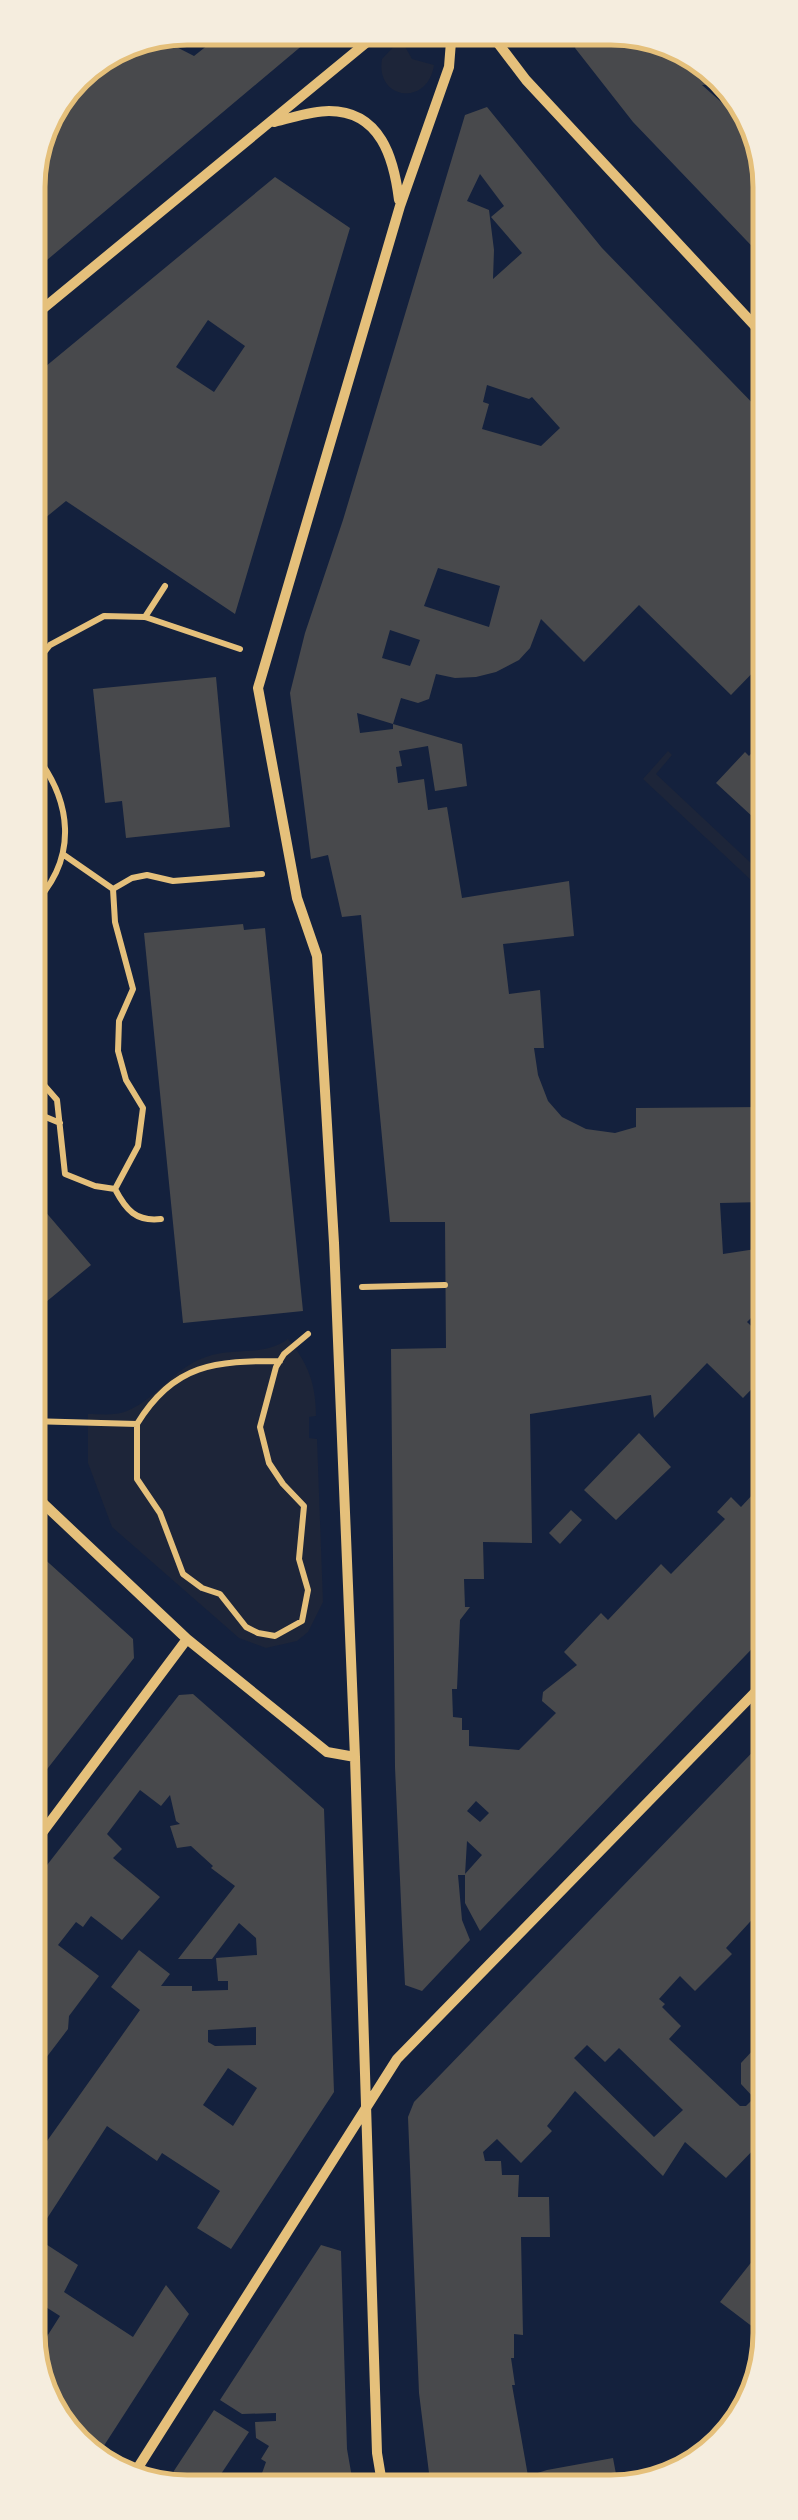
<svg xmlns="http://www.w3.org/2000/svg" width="798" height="2520" font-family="'Times New Roman',serif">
	<rect width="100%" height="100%" fill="#14213d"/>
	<path fill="#1d2539" d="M 398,42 L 403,43 L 412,59 L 434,65 C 428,107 375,100 382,59 Z
		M 668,751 L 672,755 L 656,774 L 768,879 L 768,896 L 643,779 Z
		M 288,1339 C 308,1363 316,1384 316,1416 L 309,1417 L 309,1438 L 317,1439 L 323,1602 L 308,1632 L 297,1641 L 266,1648 L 239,1638 L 112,1527 L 88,1463 L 88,1414 C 100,1414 115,1416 127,1411 C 159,1398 174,1365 212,1355 C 239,1348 264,1356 288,1339 Z"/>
	<path fill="#48494c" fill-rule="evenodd" d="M 223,28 L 323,28 L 28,276 L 28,176 L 81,67 L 159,38 L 194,56 L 218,37 Z
		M 582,30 L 643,31 L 724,75 L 729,83 L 702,85 L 755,132 L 768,156 L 768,263 L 633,122 L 575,48 Z
		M 487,107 L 602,248 L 768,419 L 768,657 L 731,695 L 639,605 L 584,662 L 541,619 L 530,648 L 519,660 L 496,672 L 476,677 L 455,678 L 436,674 L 429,699 L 418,703 L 401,698 L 393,724 L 357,713 L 360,733 L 393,729 L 393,724 L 462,744 L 467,786 L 435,791 L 428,746 L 399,751 L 402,766 L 396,767 L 398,783 L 424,779 L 428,810 L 447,807 L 462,898 L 569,881 L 574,936 L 503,944 L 509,994 L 540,990 L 544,1048 L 534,1048 L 538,1075 L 548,1101 L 562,1117 L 586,1129 L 615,1133 L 636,1127 L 636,1108 L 769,1107 L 769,1202 L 720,1203 L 723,1254 L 769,1247 L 769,1300 L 747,1322 L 769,1343 L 769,1371 L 743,1398 L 707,1363 L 654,1418 L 651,1395 L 530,1414 L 532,1543 L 483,1542 L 484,1579 L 464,1579 L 465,1607 L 470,1607 L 460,1620 L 457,1689 L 452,1689 L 453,1717 L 462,1718 L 462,1730 L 469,1730 L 469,1746 L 519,1750 L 556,1713 L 542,1701 L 543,1692 L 577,1665 L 564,1652 L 601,1613 L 608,1620 L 661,1564 L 671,1574 L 725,1519 L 717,1512 L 731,1497 L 741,1507 L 769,1477 L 769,1631 L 480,1931 L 465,1903 L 465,1874 L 482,1855 L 467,1841 L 465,1875 L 458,1875 L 462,1920 L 470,1940 L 422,1991 L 405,1985 L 402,1925 L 395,1767 L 391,1349 L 446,1348 L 445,1222 L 390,1222 L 361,915 L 342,917 L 328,855 L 311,859 L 290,693 L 305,633 L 343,520 L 465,115 ZM 480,174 L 504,206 L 491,217 L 522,253 L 493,279 L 494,250 L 489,210 L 467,201 ZM 487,385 L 529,399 L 532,397 L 560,428 L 541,446 L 482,429 L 489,404 L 483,402 ZM 438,568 L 500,586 L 489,627 L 424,606 ZM 390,630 L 420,640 L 410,666 L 382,658 ZM 476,1801 L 489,1813 L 480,1822 L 467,1811 Z
		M 275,177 L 350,228 L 235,614 L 66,501 L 28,532 L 28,381 ZM 208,320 L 245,346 L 214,392 L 176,367 Z
		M 216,677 L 230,827 L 126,838 L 122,801 L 105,803 L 93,689 Z
		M 768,735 L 768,831 L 716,783 L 745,752 L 749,756 Z
		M 243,924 L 244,930 L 265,928 L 303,1311 L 183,1323 L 144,933 Z
		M 29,1185 L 36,1193 L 32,1196 L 91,1265 L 29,1316 Z
		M 639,1433 L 671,1467 L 616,1520 L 584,1490 Z
		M 571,1510 L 582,1520 L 560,1544 L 549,1533 Z
		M 29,1545 L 133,1639 L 134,1658 L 30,1791 L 30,1660 L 46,1641 L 38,1634 L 30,1645 Z
		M 193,1694 L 324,1809 L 334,2092 L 231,2249 L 197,2228 L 220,2191 L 162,2153 L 157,2161 L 107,2126 L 35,2237 L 78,2265 L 64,2292 L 133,2337 L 166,2285 L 189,2314 L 96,2458 L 74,2445 L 30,2364 L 35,2354 L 30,2352 L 30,2328 L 46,2338 L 60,2316 L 30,2297 L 30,2165 L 140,2010 L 111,1987 L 139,1950 L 170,1974 L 161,1986 L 192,1986 L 192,1991 L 228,1990 L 228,1981 L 218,1981 L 216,1958 L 257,1955 L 256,1938 L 239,1923 L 212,1959 L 178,1959 L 235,1886 L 211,1868 L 213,1866 L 191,1846 L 177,1848 L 170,1826 L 180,1824 L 176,1821 L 170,1795 L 161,1806 L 140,1790 L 107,1834 L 122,1849 L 113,1858 L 160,1897 L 122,1940 L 91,1916 L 83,1927 L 76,1922 L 58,1945 L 99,1976 L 69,2016 L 68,2029 L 30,2079 L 30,1887 L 179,1695 ZM 256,2027 L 256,2045 L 215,2046 L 208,2042 L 208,2030 ZM 228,2068 L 257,2088 L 233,2126 L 203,2105 Z
		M 769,1735 L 770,1908 L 763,1915 L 760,1911 L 726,1948 L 732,1954 L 695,1991 L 680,1976 L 659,1999 L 665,2004 L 662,2007 L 681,2026 L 669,2039 L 740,2106 L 746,2106 L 754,2098 L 741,2084 L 741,2063 L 754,2049 L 770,2064 L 770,2149 L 762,2141 L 726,2178 L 685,2142 L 663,2176 L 575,2091 L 547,2126 L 552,2131 L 521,2163 L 497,2139 L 483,2152 L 485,2161 L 501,2161 L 502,2175 L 519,2175 L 518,2197 L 549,2197 L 550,2237 L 521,2237 L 523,2335 L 514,2334 L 514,2358 L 511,2358 L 515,2385 L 512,2385 L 528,2476 L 547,2470 L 613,2458 L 619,2490 L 431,2489 L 419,2393 L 408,2117 L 414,2102 ZM 587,2045 L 605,2062 L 619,2048 L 683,2110 L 654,2137 L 574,2058 Z
		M 321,2245 L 341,2251 L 347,2449 L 354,2489 L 281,2489 L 281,2486 L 268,2484 L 269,2478 L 261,2476 L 266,2462 L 261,2459 L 269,2446 L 256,2438 L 255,2422 L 276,2421 L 276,2413 L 242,2414 L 220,2400 Z
		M 757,2255 L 770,2265 L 770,2340 L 720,2302 Z
		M 214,2410 L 249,2432 L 211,2489 L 162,2489 Z"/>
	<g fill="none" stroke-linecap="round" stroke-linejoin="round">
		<path stroke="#e5c07b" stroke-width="6" d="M 145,617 L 165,586
			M 28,686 L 34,665 L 50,645 L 104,616 L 145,617 L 240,649
			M 29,747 C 73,798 81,859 29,909
			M 64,855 L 113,889 L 132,878 L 147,875 L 173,881 L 262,874
			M 113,889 L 115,922 L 133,989 L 119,1021 L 118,1051 L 126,1080 L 143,1108 L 138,1146 L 115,1189 C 126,1210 136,1222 161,1219
			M 29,1068 L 57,1100 L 65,1174 L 95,1186 L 115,1189
			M 29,1110 L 60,1123
			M 362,1287 L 445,1285
			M 29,1421 L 137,1424 L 137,1479 L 160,1513 L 183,1574 L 202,1588 L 220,1594 L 246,1627 L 258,1633 L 275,1636 L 302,1621 L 308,1590 L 299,1559 L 304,1506 L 283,1484 L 269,1463 L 260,1427 L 276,1367 L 284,1354 L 308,1334
			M 137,1424 C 174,1363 216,1361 280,1361"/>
		<path stroke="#e5c07b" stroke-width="10" d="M 488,30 L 526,80 L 768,340
			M 274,122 C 292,118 311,111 329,111 C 381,111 394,159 399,200
			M 28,321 L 383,29
			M 29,1490 L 187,1639 L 327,1752 L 355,1757
			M 30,1849 L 187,1639
			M 132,2477 L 397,2059 L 769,1678
			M 383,2489 L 377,2453 L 355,1757 L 334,1243 L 317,956 L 297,898 L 258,688 L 400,206 L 449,67 L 452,29"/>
	</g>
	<path d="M0 0H798V2520H0ZM187 45H611A142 142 0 0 1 753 187V2333A142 142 0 0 1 611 2475H187A142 142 0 0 1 45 2333V187A142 142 0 0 1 187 45Z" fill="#f5edde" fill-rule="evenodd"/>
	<path fill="none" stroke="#e5c07b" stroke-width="5" d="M187 45H611A142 142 0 0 1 753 187V2333A142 142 0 0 1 611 2475H187A142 142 0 0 1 45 2333V187A142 142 0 0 1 187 45Z"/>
</svg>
